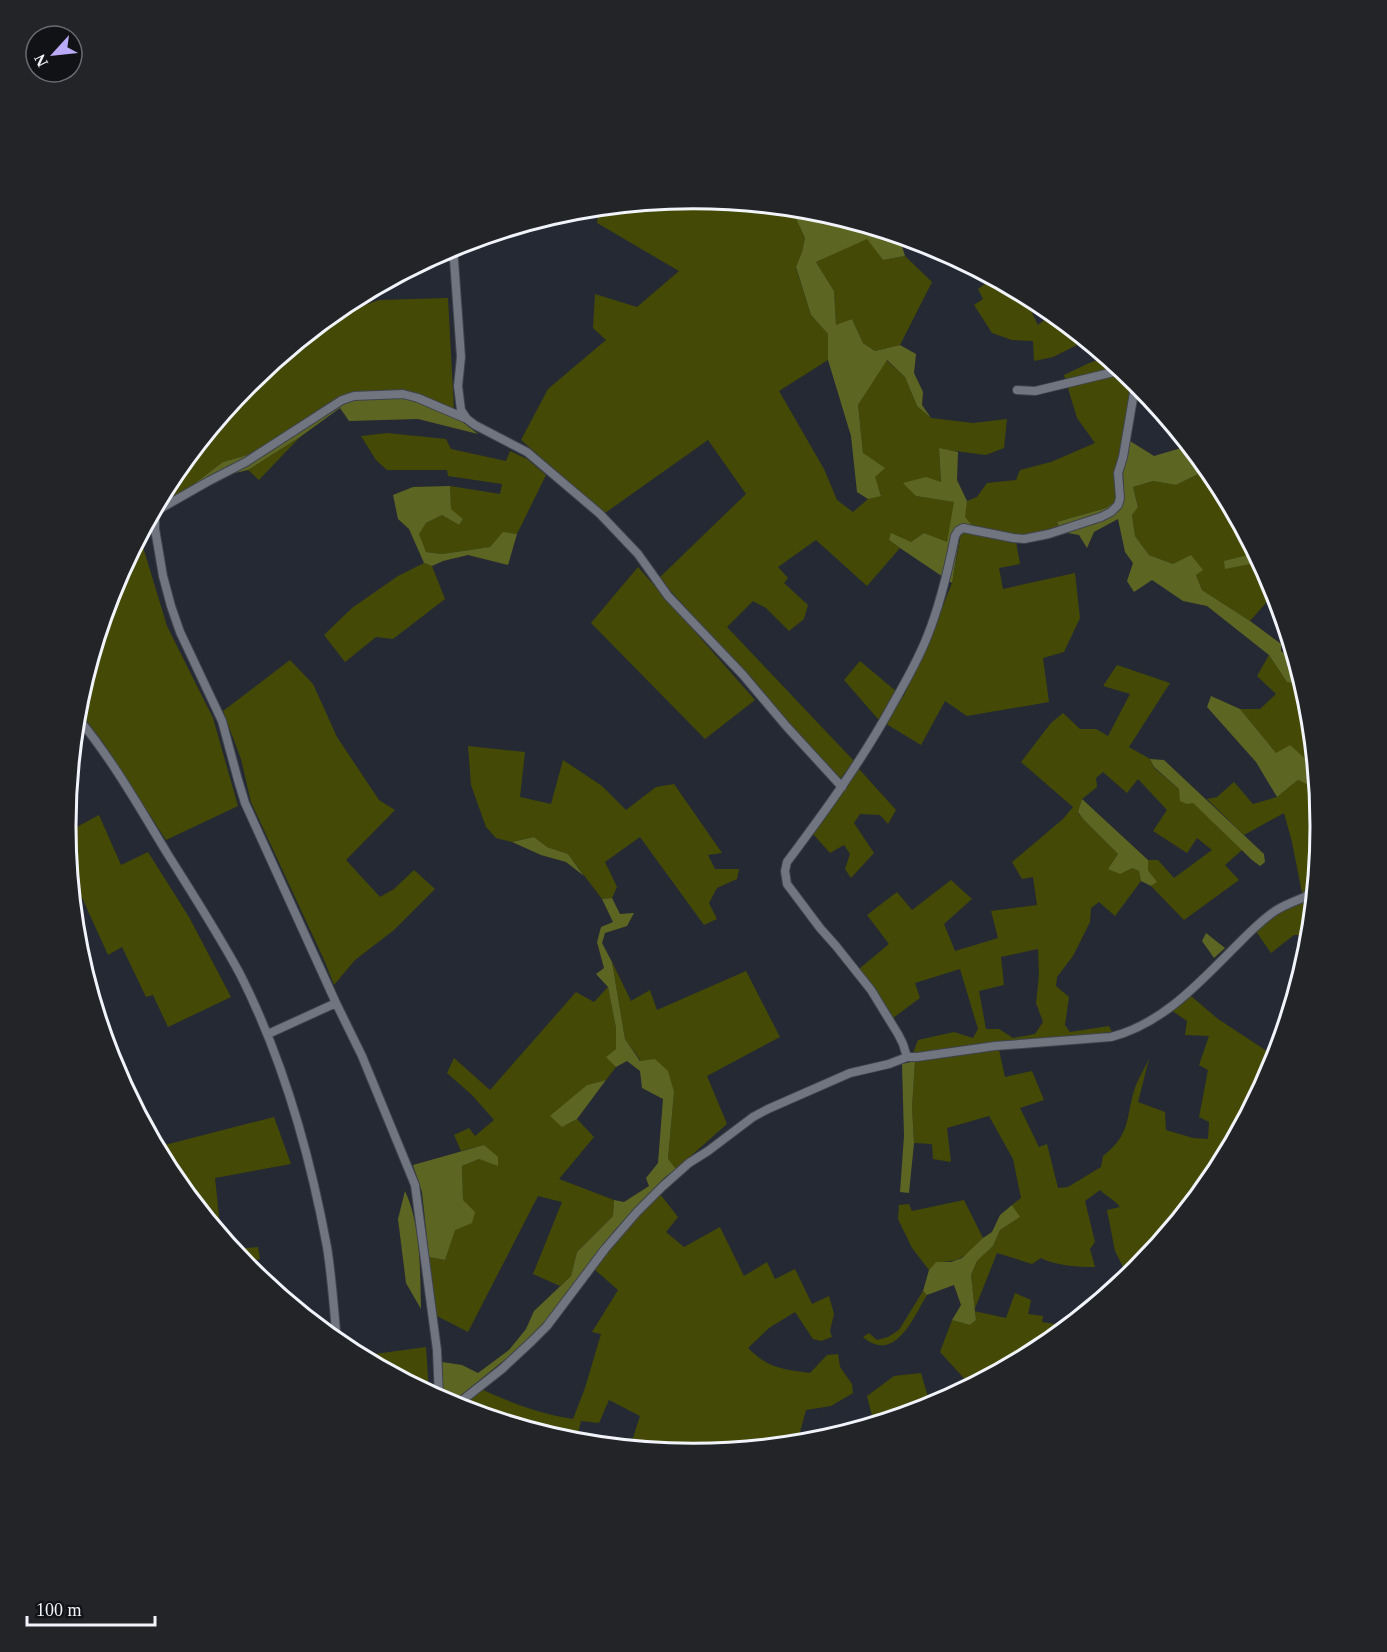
<svg xmlns="http://www.w3.org/2000/svg" width="1387" height="1652" font-family="Georgia,serif">
	<rect width="100%" height="100%" fill="#252933"/>
	<path fill="#444a05" fill-rule="evenodd" d="M 694,199 L 791,208 L 805,238 L 802,252 L 796,268 L 811,315 L 828,334 L 828,360 L 779,391 L 824,469 L 837,500 L 853,512 L 868,499 L 881,495 L 863,453 L 858,405 L 886,360 L 905,377 L 917,406 L 931,418 L 973,423 L 1007,419 L 1004,448 L 986,455 L 939,449 L 941,483 L 916,496 L 955,502 L 947,543 L 924,533 L 911,542 L 889,540 L 900,548 L 867,586 L 816,540 L 778,567 L 788,578 L 784,583 L 808,605 L 804,619 L 789,631 L 766,608 L 753,601 L 727,627 L 854,761 L 840,779 L 659,578 L 746,494 L 708,440 L 605,513 L 521,440 L 548,389 L 606,340 L 593,328 L 595,294 L 637,307 L 679,271 L 597,223 L 599,208 Z
		M 867,238 L 883,260 L 905,256 L 932,282 L 900,345 L 875,351 L 863,343 L 852,319 L 836,326 L 834,291 L 816,262 Z
		M 992,279 L 1000,286 L 1003,284 L 1029,297 L 1029,307 L 1038,325 L 1053,313 L 1077,345 L 1053,357 L 1034,361 L 1033,341 L 1012,340 L 992,333 L 974,305 L 983,299 L 978,289 Z
		M 448,298 L 454,410 L 339,396 L 251,454 L 223,462 L 165,506 L 161,498 L 172,477 L 250,382 L 326,319 L 379,300 Z
		M 1106,357 L 1140,385 L 1130,441 L 1123,473 L 1124,496 L 1106,508 L 1057,522 L 1062,532 L 1037,541 L 1016,542 L 1020,564 L 999,568 L 1003,589 L 1075,573 L 1080,618 L 1064,652 L 1043,658 L 1049,702 L 967,716 L 945,701 L 921,745 L 878,719 L 844,680 L 860,661 L 903,697 L 923,656 L 952,583 L 967,501 L 977,497 L 987,483 L 1016,480 L 1020,470 L 1051,462 L 1095,443 L 1077,418 L 1064,375 L 1089,363 Z
		M 387,433 L 446,439 L 451,449 L 506,461 L 510,451 L 527,459 L 546,475 L 517,534 L 503,533 L 490,547 L 442,554 L 426,552 L 418,534 L 426,523 L 442,515 L 459,525 L 463,519 L 451,510 L 450,486 L 500,494 L 502,484 L 448,476 L 447,470 L 387,470 L 376,460 L 361,436 Z
		M 300,437 L 259,480 L 248,470 Z
		M 1198,474 L 1213,475 L 1215,478 L 1255,553 L 1225,561 L 1225,568 L 1260,562 L 1275,593 L 1250,621 L 1202,590 L 1196,575 L 1173,564 L 1149,555 L 1135,536 L 1132,515 L 1138,506 L 1133,487 L 1153,481 L 1176,485 Z
		M 143,547 L 167,626 L 213,718 L 238,806 L 166,840 L 102,741 L 78,710 L 78,703 L 114,586 L 132,552 Z
		M 424,563 L 432,566 L 445,599 L 393,639 L 376,637 L 345,662 L 324,635 L 352,608 L 398,576 Z
		M 638,567 L 755,700 L 705,739 L 591,623 Z
		M 1269,655 L 1287,682 L 1302,685 L 1309,704 L 1315,762 L 1311,764 L 1276,753 L 1240,709 L 1260,709 L 1276,694 L 1257,676 Z
		M 290,660 L 313,684 L 337,737 L 379,800 L 395,810 L 346,860 L 380,897 L 394,889 L 414,870 L 435,889 L 394,930 L 355,960 L 334,985 L 325,962 L 251,802 L 241,759 L 223,711 Z
		M 1117,665 L 1170,683 L 1129,747 L 1150,759 L 1154,768 L 1179,789 L 1242,850 L 1225,865 L 1239,880 L 1184,920 L 1151,886 L 1156,881 L 1148,870 L 1148,860 L 1158,860 L 1174,878 L 1212,850 L 1197,838 L 1187,853 L 1153,831 L 1167,810 L 1138,779 L 1127,793 L 1103,772 L 1096,778 L 1097,787 L 1082,799 L 1078,813 L 1083,819 L 1118,854 L 1108,869 L 1132,868 L 1139,871 L 1141,881 L 1115,916 L 1099,902 L 1091,908 L 1090,922 L 1073,956 L 1057,977 L 1056,986 L 1069,997 L 1065,1025 L 1070,1032 L 1109,1026 L 1112,1032 L 913,1053 L 918,1040 L 954,1032 L 973,1038 L 978,1029 L 960,969 L 915,983 L 920,998 L 893,1018 L 859,969 L 889,944 L 867,915 L 897,892 L 912,910 L 951,880 L 972,899 L 944,924 L 955,951 L 998,938 L 991,911 L 1037,905 L 1033,877 L 1022,879 L 1012,862 L 1063,819 L 1073,807 L 1021,762 L 1051,723 L 1063,713 L 1080,729 L 1096,729 L 1108,736 L 1130,694 L 1103,686 ZM 1038,949 L 1039,975 L 1036,1003 L 1043,1022 L 1035,1034 L 1013,1038 L 999,1029 L 986,1029 L 979,991 L 1004,985 L 1001,957 Z
		M 468,746 L 525,752 L 520,797 L 551,804 L 563,760 L 602,786 L 626,810 L 656,787 L 674,784 L 722,853 L 708,855 L 715,869 L 739,869 L 737,879 L 717,888 L 709,903 L 717,919 L 704,925 L 640,837 L 605,862 L 617,887 L 612,898 L 602,899 L 568,854 L 547,847 L 534,837 L 512,842 L 496,838 L 486,827 L 471,785 Z
		M 859,769 L 896,810 L 888,824 L 880,815 L 860,814 L 854,823 L 874,853 L 851,878 L 845,869 L 850,854 L 844,845 L 830,853 L 813,834 C 825,810 842,789 859,769 Z
		M 1298,780 L 1317,788 L 1321,826 L 1315,889 L 1302,893 L 1292,842 L 1284,813 L 1244,835 L 1207,799 L 1217,797 L 1234,782 L 1253,804 L 1277,797 Z
		M 99,815 L 121,865 L 148,852 L 189,917 L 231,997 L 168,1027 L 153,995 L 146,997 L 122,947 L 108,955 L 70,871 L 67,835 L 73,829 Z
		M 1314,896 L 1311,931 L 1303,935 L 1294,935 L 1271,953 L 1255,930 L 1279,912 Z
		M 612,962 L 631,1001 L 650,990 L 657,1010 L 746,971 L 780,1037 L 707,1076 L 727,1124 L 676,1169 L 668,1160 L 674,1092 L 641,1061 L 625,1039 Z
		M 608,987 L 616,1028 L 616,1049 L 607,1057 L 616,1067 L 606,1080 L 587,1085 L 562,1127 L 577,1119 L 594,1137 L 559,1179 L 614,1200 L 613,1216 L 577,1252 L 571,1276 L 560,1286 L 533,1274 L 562,1202 L 538,1196 L 468,1332 L 435,1315 L 429,1257 L 445,1260 L 463,1200 L 462,1166 L 479,1159 L 498,1165 L 484,1145 L 461,1151 L 454,1135 L 469,1128 L 475,1136 L 494,1120 L 472,1095 L 447,1073 L 454,1058 L 490,1090 L 576,992 L 594,1002 Z
		M 1191,996 L 1218,1019 L 1276,1057 L 1273,1066 L 1215,1175 L 1137,1270 L 1123,1267 L 1115,1251 L 1107,1210 L 1120,1207 C 1114,1199 1107,1197 1100,1190 L 1085,1201 L 1095,1242 L 1090,1249 L 1095,1267 C 1077,1267 1057,1266 1041,1258 L 1032,1264 L 997,1253 L 974,1311 L 1006,1318 L 1015,1293 L 1031,1300 L 1028,1314 L 1043,1316 L 1042,1322 L 1055,1324 L 1048,1343 L 1042,1348 L 971,1386 L 940,1352 L 952,1320 L 970,1325 L 976,1320 L 971,1275 L 977,1261 L 993,1246 L 1000,1230 L 1019,1217 L 1012,1205 L 1021,1198 L 1013,1159 L 989,1116 L 947,1128 L 951,1162 L 933,1159 L 932,1144 L 914,1143 L 912,1108 L 915,1061 L 999,1050 L 1005,1077 L 1032,1071 L 1044,1100 L 1020,1108 L 1039,1147 L 1047,1144 L 1058,1188 L 1068,1187 L 1101,1167 L 1103,1156 C 1133,1133 1125,1115 1136,1085 C 1140,1076 1145,1067 1149,1059 L 1138,1102 L 1165,1112 L 1166,1130 L 1193,1138 L 1208,1139 L 1209,1122 L 1199,1117 L 1208,1070 L 1199,1065 L 1209,1036 L 1185,1035 L 1187,1021 L 1171,1010 Z
		M 274,1117 L 291,1164 L 215,1178 L 221,1235 L 172,1174 L 157,1147 Z
		M 660,1194 L 678,1217 L 666,1232 L 684,1247 L 720,1227 L 744,1276 L 767,1262 L 775,1279 L 795,1269 L 812,1304 L 829,1296 L 834,1314 L 830,1331 L 832,1337 L 821,1341 L 813,1339 L 795,1312 L 769,1328 L 748,1348 C 769,1369 783,1369 810,1373 L 827,1355 L 838,1354 L 840,1367 L 852,1384 L 853,1393 L 831,1406 L 806,1410 L 797,1443 L 693,1453 L 630,1447 L 640,1416 L 609,1400 L 599,1423 L 581,1421 L 576,1442 L 460,1408 L 481,1389 C 511,1403 541,1414 573,1419 L 585,1388 L 601,1334 L 592,1332 L 618,1290 L 594,1269 L 627,1228 Z
		M 964,1200 L 983,1238 C 965,1256 963,1262 936,1262 L 929,1270 L 912,1248 L 898,1219 L 899,1205 L 909,1204 L 912,1211 Z
		M 258,1247 L 260,1259 L 244,1263 L 233,1249 Z
		M 923,1291 L 927,1295 C 913,1318 895,1364 863,1337 L 869,1333 L 877,1340 L 888,1337 L 899,1330 Z
		M 426,1347 L 429,1393 L 360,1356 Z
		M 921,1373 L 931,1407 L 874,1424 L 867,1396 L 894,1376 Z"/>
	<path fill="#5d6522" d="M 791,208 L 816,211 L 880,230 L 881,233 L 888,233 L 899,236 L 905,256 L 883,260 L 867,239 L 816,262 L 834,291 L 836,325 L 852,319 L 863,343 L 875,351 L 900,345 L 916,354 L 914,373 L 923,392 L 922,405 L 931,418 L 917,406 L 905,377 L 887,360 L 858,405 L 863,453 L 885,468 L 875,477 L 881,496 L 868,499 L 857,492 L 851,436 L 828,360 L 828,334 L 811,315 L 796,267 L 802,252 L 805,238 Z
		M 381,393 L 411,396 L 460,420 L 478,434 L 418,419 L 349,421 L 340,408 L 300,437 L 248,470 L 218,477 L 165,506 L 223,462 L 251,454 L 339,396 Z
		M 1130,441 L 1154,456 L 1188,446 L 1198,474 L 1176,485 L 1153,481 L 1133,487 L 1138,507 L 1132,515 L 1135,536 L 1149,555 L 1173,564 L 1191,555 L 1203,570 L 1196,575 L 1202,590 L 1250,621 L 1281,644 L 1281,651 L 1296,662 L 1306,695 L 1302,685 L 1287,682 L 1269,655 L 1207,606 L 1183,601 L 1152,580 L 1134,592 L 1127,581 L 1133,563 L 1125,552 L 1118,519 L 1094,532 L 1087,548 L 1079,535 L 1062,532 L 1057,522 L 1106,508 L 1124,496 L 1123,473 Z
		M 939,448 L 958,452 L 957,480 L 967,501 L 965,517 L 974,528 L 960,535 L 952,583 L 900,548 L 889,540 L 891,533 L 911,542 L 924,533 L 947,542 L 954,502 L 916,496 L 903,483 L 926,477 L 941,482 Z
		M 450,486 L 451,509 L 463,519 L 459,525 L 442,515 L 426,523 L 419,534 L 426,552 L 442,554 L 490,547 L 503,532 L 517,534 L 508,565 L 468,555 L 443,561 L 432,566 L 424,563 L 409,529 L 398,519 L 393,495 L 413,487 Z
		M 1255,553 L 1260,562 L 1225,569 L 1224,561 Z
		M 1211,696 L 1240,709 L 1276,753 L 1290,745 L 1311,764 L 1315,762 L 1317,789 L 1298,780 L 1277,797 L 1256,762 L 1207,707 Z
		M 1150,759 L 1164,760 L 1264,854 L 1265,862 L 1260,866 L 1252,860 L 1193,803 L 1187,804 L 1180,801 L 1179,789 L 1154,767 Z
		M 1082,799 L 1148,860 L 1148,870 L 1157,882 L 1151,886 L 1141,881 L 1139,871 L 1132,868 L 1120,874 L 1108,869 L 1118,854 L 1083,819 L 1078,812 Z
		M 534,837 L 547,847 L 568,854 L 584,876 L 566,862 L 541,855 L 512,842 Z
		M 612,898 L 620,914 L 634,913 L 627,926 L 605,933 L 602,943 L 612,962 L 625,1039 L 640,1061 L 655,1059 L 668,1071 L 674,1092 L 668,1159 L 676,1169 L 664,1178 L 614,1231 L 555,1310 L 523,1345 L 450,1404 L 442,1400 L 442,1362 L 462,1365 L 478,1373 L 509,1350 L 526,1329 L 534,1311 L 571,1276 L 577,1252 L 613,1216 L 614,1200 L 624,1202 L 649,1186 L 646,1178 L 658,1163 L 663,1099 L 642,1088 L 640,1071 L 627,1061 L 616,1067 L 606,1057 L 616,1049 L 616,1028 L 608,987 L 596,974 L 604,968 L 597,942 L 601,927 L 613,922 L 602,899 Z
		M 1206,933 L 1225,948 L 1214,958 L 1202,941 Z
		M 915,1061 L 912,1108 L 914,1143 L 909,1193 L 900,1192 L 904,1136 L 902,1064 Z
		M 606,1080 L 577,1119 L 562,1127 L 550,1116 L 587,1085 Z
		M 484,1145 L 498,1157 L 498,1166 L 479,1159 L 462,1166 L 463,1200 L 475,1212 L 472,1223 L 455,1230 L 445,1260 L 429,1257 L 422,1192 L 413,1165 Z
		M 405,1191 C 421,1225 420,1271 421,1309 L 406,1283 L 398,1219 Z
		M 1012,1205 L 1020,1217 L 1000,1230 L 993,1246 L 977,1261 L 971,1275 L 976,1320 L 970,1325 L 952,1320 L 961,1305 L 954,1285 L 927,1295 L 923,1291 L 929,1270 L 936,1262 L 951,1262 L 962,1258 L 983,1238 L 992,1232 L 1000,1215 Z"/>
	<g fill="none" stroke-linecap="round" stroke-linejoin="round">
		<defs>
			<path id="minor" d="M 453,246 L 461,357 L 458,386 L 461,410 L 467,419 L 475,425 L 527,452 L 600,514 L 638,554 L 668,596 L 743,675 L 787,727 L 842,787
				M 1017,390 L 1035,391 L 1122,370
				M 159,502 L 155,518 L 155,529 L 163,576 L 171,606 L 180,632 L 222,721 L 238,780 L 245,803 L 336,1003 L 362,1056 L 415,1185 L 437,1350 L 439,1398
				M 158,510 L 209,481 L 246,462 L 342,400 L 354,396 L 403,394 L 418,398 L 467,419
				M 77,717 C 112,759 139,807 167,853 C 192,893 218,933 240,974 C 282,1057 310,1155 327,1247 C 332,1278 334,1310 337,1342
				M 268,1034 L 336,1003
				M 907,1057 L 903,1044 L 898,1034 L 871,990 L 836,946 L 820,928 L 787,884 L 785,871 L 787,862 C 826,810 863,759 894,702 C 906,681 918,660 927,637 C 940,605 948,571 955,536 L 958,531 L 963,528 L 1013,538 L 1024,539 L 1049,534 L 1101,517 L 1111,512 L 1118,505 L 1120,498 L 1118,473 L 1123,457 L 1136,381
				M 455,1406 L 502,1369 L 532,1341 L 547,1326 L 605,1249 L 637,1212 L 662,1187 L 689,1163 L 708,1151 L 753,1117 L 768,1109 L 850,1073 L 889,1064 L 907,1057 L 917,1057 L 995,1046 L 1111,1037 C 1162,1024 1198,984 1234,948 C 1247,935 1260,921 1275,911 C 1284,905 1295,901 1305,897 L 1308,894 L 1314,892"/>
		</defs>
		<use href="#minor" stroke="#40444c" stroke-width="10"/>
		<use href="#minor" stroke="#707580" stroke-width="8"/>
	</g>
	<path d="M0 0H1387V1652H0ZM76 826a617 617 0 1 1 1234 0a617 617 0 1 1-1234 0Z" fill="#222428" fill-rule="evenodd"/>
	<path fill="none" stroke="#f2f4fb" stroke-width="3" d="M76 826a617 617 0 1 1 1234 0a617 617 0 1 1-1234 0Z"/>
	<g transform="translate(54 54) rotate(243)"><circle r="28" fill="#101216" stroke="#6a6c72" stroke-width="1.5"/>
	<path d="M0-4.5L10 22L0 15L-10 22Z" fill="#bbaaf6"/>
	<text y="-9" font-size="16" font-weight="bold" text-anchor="middle" fill="#f2f4fb">N</text>
	</g>
	<path d="M27 1616v9h128v-9" fill="none" stroke="#f2f4fb" stroke-width="3"/>
	<text x="36" y="1616" font-size="18" fill="#f2f4fb" stroke="#101216" stroke-width="4.5" paint-order="stroke">100 m</text>
</svg>
